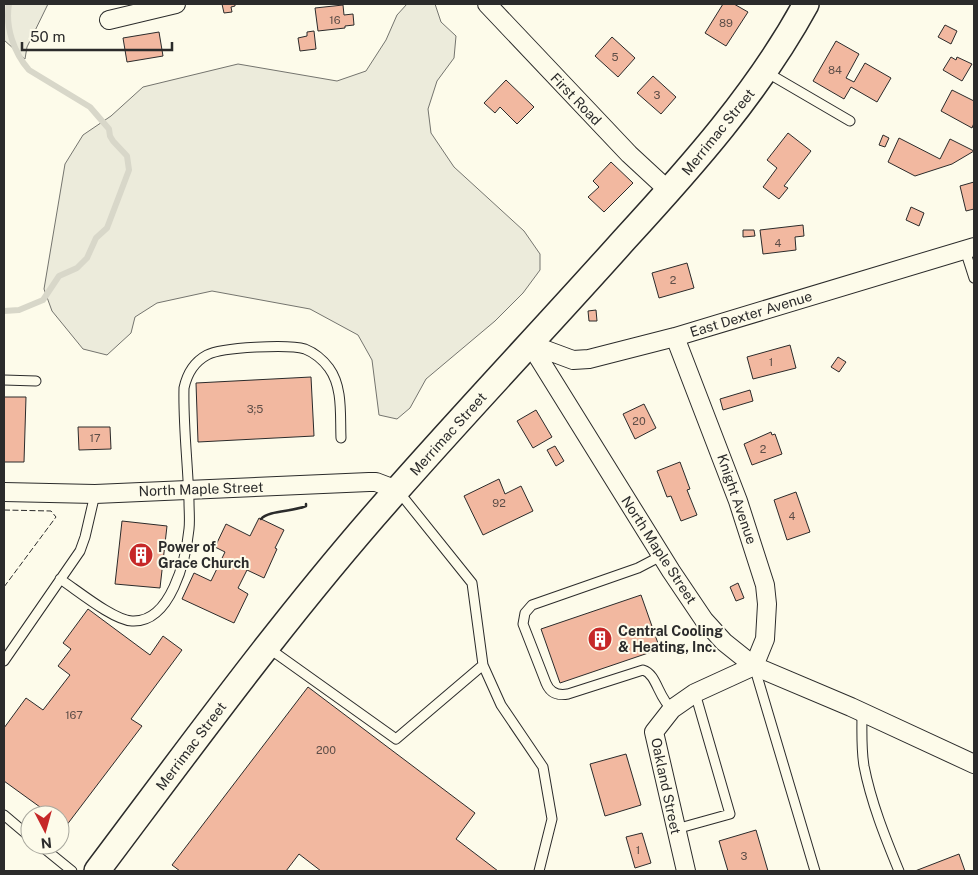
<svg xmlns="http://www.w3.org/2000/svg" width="978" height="875" font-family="'Public Sans',sans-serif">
	<rect width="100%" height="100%" fill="#fdfbea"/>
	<path fill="#ecebdb" stroke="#74746e" d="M 4,4 L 48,4 L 27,47 L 25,59 L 4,40 Z
		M 407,4 L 435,4 L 441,22 L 456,36 L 454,58 L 437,81 L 428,109 L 431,133 L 454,167 L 524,231 L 540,254 L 540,270 L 523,293 L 495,321 L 426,379 L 410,408 L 397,419 L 379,415 L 372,360 L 358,335 L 310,309 L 212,291 L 157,303 L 135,317 L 131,333 L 107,355 L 83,349 L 52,311 L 44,289 L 65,164 L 83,135 L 111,116 L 143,87 L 238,64 L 337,81 L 366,71 L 386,40 L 397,15 Z"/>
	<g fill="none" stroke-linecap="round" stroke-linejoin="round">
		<path stroke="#d8d7c9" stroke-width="6" d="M 4,311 L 19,310 L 43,300 L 59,276 L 77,268 L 87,258 L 96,238 L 107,228 L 129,170 L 127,156 L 113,141 L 110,136 L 109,129 L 90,107 L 29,70 C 14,53 5,27 9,4"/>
	</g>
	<path fill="#f2b8a0" stroke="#2b2b2b" d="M 222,4 L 235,4 L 235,6 L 231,7 L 232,12 L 224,13 Z
		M 723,4 L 734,4 L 748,12 L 726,46 L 705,33 Z
		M 343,5 L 344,15 L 353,14 L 354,25 L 345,26 L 345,28 L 318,31 L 315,8 Z
		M 945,25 L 957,31 L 951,44 L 938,37 Z
		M 314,31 L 316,49 L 300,51 L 298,38 L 307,36 L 307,32 Z
		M 159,32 L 163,56 L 127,62 L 123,38 Z
		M 612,37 L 635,58 L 618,77 L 595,56 Z
		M 836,41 L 859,54 L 846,78 L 854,82 L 865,63 L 891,78 L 877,102 L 851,87 L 844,99 L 813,81 Z
		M 951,57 L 956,60 L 957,57 L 972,64 L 962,81 L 943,70 Z
		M 653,76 L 676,97 L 661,114 L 637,93 Z
		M 506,80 L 534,107 L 517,124 L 500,107 L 495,113 L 484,103 Z
		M 952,90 L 974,101 L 974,123 L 972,128 L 941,111 Z
		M 788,133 L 811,151 L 784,186 L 788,188 L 779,199 L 763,187 L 777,168 L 767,160 Z
		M 883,135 L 889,138 L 885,147 L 879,145 Z
		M 899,138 L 940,159 L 950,139 L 974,151 L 952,164 L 915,176 L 888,162 Z
		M 611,162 L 633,183 L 604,212 L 588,197 L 599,187 L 593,181 Z
		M 974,182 L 974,209 L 966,211 L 960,186 Z
		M 911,207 L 924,213 L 919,226 L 906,220 Z
		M 803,225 L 804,236 L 795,237 L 796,250 L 763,254 L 760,230 Z
		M 743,230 L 754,230 L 755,236 L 743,237 Z
		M 687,263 L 694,288 L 659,298 L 652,273 Z
		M 596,310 L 597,321 L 589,321 L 588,311 Z
		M 790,345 L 796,368 L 753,379 L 747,357 Z
		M 838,357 L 846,362 L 839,372 L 831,367 Z
		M 311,377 L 314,436 L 198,442 L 196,383 Z
		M 750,390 L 753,401 L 723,410 L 720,399 Z
		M 4,397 L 26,397 L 24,462 L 4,462 Z
		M 644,404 L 656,428 L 635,439 L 623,414 Z
		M 536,410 L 552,437 L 533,448 L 517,421 Z
		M 78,427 L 110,427 L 111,449 L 79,450 Z
		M 771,432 L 772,435 L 775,434 L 782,454 L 752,465 L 744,444 Z
		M 555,446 L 564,461 L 556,466 L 547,450 Z
		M 680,462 L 690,489 L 687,490 L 697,515 L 681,521 L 671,496 L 667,497 L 657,471 Z
		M 499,479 L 505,494 L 521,486 L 533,511 L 483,535 L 464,496 Z
		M 796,492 L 810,532 L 787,540 L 774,500 Z
		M 259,518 L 284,530 L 275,548 L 277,549 L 264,578 L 247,570 L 238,588 L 248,594 L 234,623 L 182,599 L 194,573 L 211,581 L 225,552 L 215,547 L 226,524 L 250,536 Z
		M 122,521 L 167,526 L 160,588 L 115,584 Z
		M 738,583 L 744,598 L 736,601 L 730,587 Z
		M 641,595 L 660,649 L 560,683 L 541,629 Z
		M 88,609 L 150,655 L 163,636 L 182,650 L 131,719 L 142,726 L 66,826 L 60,822 L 60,815 L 51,815 L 4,781 L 4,728 L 26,698 L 43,710 L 70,675 L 58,666 L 71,649 L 63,643 Z
		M 308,687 L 475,813 L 456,839 L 498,871 L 321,871 L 299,854 L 286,871 L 180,871 L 172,865 Z
		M 626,754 L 641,805 L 605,816 L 590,764 Z
		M 756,830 L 768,871 L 728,871 L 719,841 Z
		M 642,833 L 651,863 L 635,868 L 626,837 Z
		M 959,854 L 965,871 L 915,871 Z"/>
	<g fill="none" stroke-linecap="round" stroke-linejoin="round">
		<defs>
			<path id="service" d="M 766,72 L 850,121
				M 965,250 L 974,278
				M 4,380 L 36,381
				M 661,556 L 638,568 L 532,605 L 525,613 L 523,624 L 546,683 C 550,693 558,696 568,694 L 643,670 C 657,674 658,698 672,709
				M 60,579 C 77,590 113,620 132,621 C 171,623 186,559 189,529 C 190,520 189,511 189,502 C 188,464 183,426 184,388 C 187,374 194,362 207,355 C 222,347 289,344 305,349 C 315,353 323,360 329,368 C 343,387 340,415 341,438
				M 267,647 L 396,739 L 483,665 L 472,583 L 399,492
				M 4,661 L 80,551 L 85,537 L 95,494
				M 483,665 L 501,705 L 543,767 L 552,819 L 539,871
				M 754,666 L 815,871
				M 862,712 C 862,730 861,748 864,766 C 871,802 885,837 899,871
				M 4,815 L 30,837
				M 676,829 L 730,814 L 695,693
				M 40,845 L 72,871"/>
			<path id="minor" d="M 487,4 L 629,154 L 669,191
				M 109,20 L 176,4
				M 675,337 L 738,501 L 765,585 L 767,604 L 765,639 L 754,666 L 695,693 L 672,709 L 654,732 L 686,871
				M 530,344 L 671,571 L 704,620 L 724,642 L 754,666 L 851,707 L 974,764
				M 530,344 L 573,360 L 589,359 L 675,337 L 974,247
				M 4,492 L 95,494 L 369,482 L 376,482 L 397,490"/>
			<path id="secondary" d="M 97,871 C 194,742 289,611 397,490 C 471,406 549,324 624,240 C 692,166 758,92 806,4"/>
		</defs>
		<use href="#service" stroke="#2b2b2b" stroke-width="11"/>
		<use href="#minor" stroke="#2b2b2b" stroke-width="20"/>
		<use href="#secondary" stroke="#2b2b2b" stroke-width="28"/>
		<use href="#service" stroke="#fdfbea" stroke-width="9"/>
		<use href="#minor" stroke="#fdfbea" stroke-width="18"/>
		<use href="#secondary" stroke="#fdfbea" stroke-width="25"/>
		<path stroke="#2b2b2b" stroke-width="1" stroke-dasharray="6 2.5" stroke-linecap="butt" d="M 4,510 L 51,511 L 56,517 L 4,587"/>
		<path stroke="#2b2b2b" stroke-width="2.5" d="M 261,519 C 269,510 293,512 306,506 L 306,504"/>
	</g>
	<defs>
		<symbol id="building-disc" viewBox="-11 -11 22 22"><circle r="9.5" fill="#c62828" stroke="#fdfbea"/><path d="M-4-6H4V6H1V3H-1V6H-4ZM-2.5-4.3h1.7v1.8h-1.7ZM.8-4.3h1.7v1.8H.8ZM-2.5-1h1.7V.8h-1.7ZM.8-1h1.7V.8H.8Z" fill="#fff"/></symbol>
	</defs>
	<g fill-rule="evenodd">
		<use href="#building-disc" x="127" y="541" width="28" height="28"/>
		<use href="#building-disc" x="586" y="625" width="28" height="28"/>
	</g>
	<g text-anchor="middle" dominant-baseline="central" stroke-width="4" stroke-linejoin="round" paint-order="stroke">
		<g font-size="11" fill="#5d4e48">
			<text x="335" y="20">16</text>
			<text x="726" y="23">89</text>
			<text x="615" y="57">5</text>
			<text x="835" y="70">84</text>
			<text x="657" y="95">3</text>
			<text x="778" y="243">4</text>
			<text x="673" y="280">2</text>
			<text x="771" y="362">1</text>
			<text x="255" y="409">3;5</text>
			<text x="639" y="421">20</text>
			<text x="95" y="438">17</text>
			<text x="763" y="449">2</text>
			<text x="499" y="503">92</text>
			<text x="792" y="516">4</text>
			<text x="74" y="715">167</text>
			<text x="326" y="750">200</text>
			<text x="638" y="850">1</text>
			<text x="744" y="856">3</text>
		</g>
		<g font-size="14" fill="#2b2b2b" stroke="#fdfbea">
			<text transform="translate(576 99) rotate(46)">First Road</text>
			<text transform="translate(718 132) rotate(-51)">Merrimac Street</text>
			<text transform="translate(751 314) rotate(-17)">East Dexter Avenue</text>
			<text transform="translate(448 434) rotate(-48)">Merrimac Street</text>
			<text transform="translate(201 489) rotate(-2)">North Maple Street</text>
			<text transform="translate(737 499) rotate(71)">Knight Avenue</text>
			<text transform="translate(659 550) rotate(57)">North Maple Street</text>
			<text transform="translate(191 746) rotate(-53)">Merrimac Street</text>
			<text transform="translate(666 786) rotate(78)">Oakland Street</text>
		</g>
		<g font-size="14" font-weight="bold" fill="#2b2b2b" stroke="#fdfbea" text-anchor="start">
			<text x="158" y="547">Power of<tspan x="158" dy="16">Grace Church</tspan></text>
			<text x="618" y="631">Central Cooling<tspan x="618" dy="16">&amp; Heating, Inc.</tspan></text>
		</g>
	</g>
	<rect width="978" height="875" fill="none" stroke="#2b2b2b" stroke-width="10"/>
	<g transform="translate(45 830) rotate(174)"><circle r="24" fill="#fdfbea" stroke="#a9a89e"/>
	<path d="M0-4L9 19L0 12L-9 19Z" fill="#c62828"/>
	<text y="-8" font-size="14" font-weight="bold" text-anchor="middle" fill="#2b2b2b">N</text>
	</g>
	<path d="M22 42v8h150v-8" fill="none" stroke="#2b2b2b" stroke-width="2.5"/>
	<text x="30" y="42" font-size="15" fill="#2b2b2b" stroke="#fdfbea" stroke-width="4" paint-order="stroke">50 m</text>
</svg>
